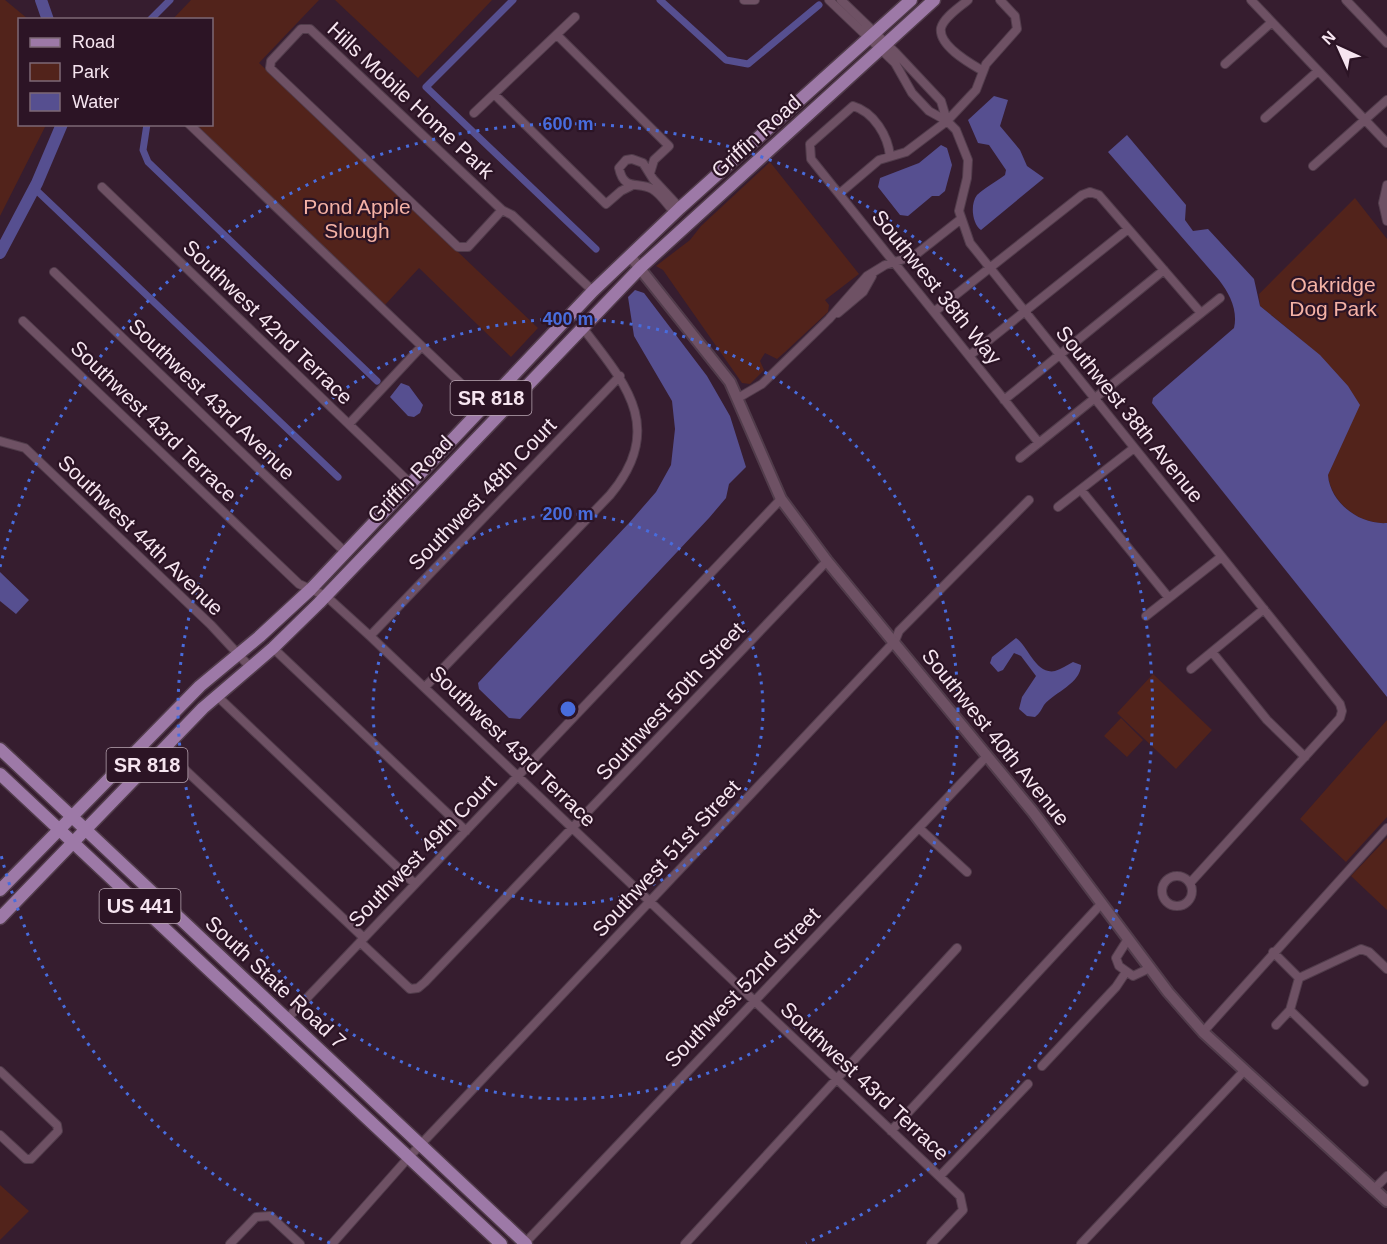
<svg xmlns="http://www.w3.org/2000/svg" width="1387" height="1244" font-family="Arial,sans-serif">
	<rect width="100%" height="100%" fill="#361d2f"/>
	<path fill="#52231b" d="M 0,0 L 5,0 L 28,19 L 20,20 L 20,124 L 46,125 L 0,216 Z
		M 191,0 L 319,0 L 259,63 L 538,328 L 511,357 L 419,268 L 384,306 L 198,127 L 200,125 L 212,124 L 212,20 L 172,20 Z
		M 335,0 L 492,0 L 418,78 Z
		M 770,162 L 859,274 L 825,300 L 829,305 L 828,312 L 785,352 L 777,359 L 765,353 L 760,361 L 764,370 L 750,384 L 742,383 L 663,270 L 656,266 L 690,240 L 701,226 Z
		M 1355,198 L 1387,239 L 1387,523 C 1360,525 1331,503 1328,475 L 1359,405 C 1334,364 1297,336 1260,306 L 1259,294 Z
		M 1153,674 L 1212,730 L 1176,769 L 1117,713 Z
		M 1121,718 L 1143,740 L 1127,757 L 1104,736 Z
		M 1387,720 L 1387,817 L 1346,862 L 1300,819 Z
		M 1387,838 L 1387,910 L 1351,876 Z
		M 0,1185 L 29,1211 L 0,1240 Z"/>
	<path fill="#564f90" d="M 994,96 L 1008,100 L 1000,126 L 1020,150 L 1027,166 L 1044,178 L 981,230 C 972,224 970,204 977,195 C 984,188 996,182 1005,175 L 1006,170 L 989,145 L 978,143 L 968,120 Z
		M 1127,135 L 1186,205 L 1185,220 L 1193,231 L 1208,229 L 1254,279 L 1260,306 L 1320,355 L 1348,386 L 1360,405 L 1328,475 C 1330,503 1360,525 1387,523 L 1387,697 L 1152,403 L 1153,398 L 1234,328 C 1238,311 1230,294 1219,280 L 1108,152 Z
		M 941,145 L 947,148 L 952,165 L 945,191 L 939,196 L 932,196 L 908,216 L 900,215 L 878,187 L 880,178 L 919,163 Z
		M 635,290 L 644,293 L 707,376 L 730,416 L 746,467 L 729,484 L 726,498 L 709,518 L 520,719 L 509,718 L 479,689 L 478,683 L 629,523 L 656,492 L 671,465 L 675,429 L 672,401 L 634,336 L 628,297 Z
		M 401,383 L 409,386 L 423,405 L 420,413 L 414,417 L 408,416 L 390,397 Z
		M 0,572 L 29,600 L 16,614 L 0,601 Z
		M 1016,638 C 1028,646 1036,675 1055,671 C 1061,669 1067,665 1073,662 L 1081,665 C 1081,683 1055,692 1044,705 C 1041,710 1040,713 1035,717 L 1027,716 L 1019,709 L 1022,697 L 1036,676 L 1021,656 L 1014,653 L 1003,670 L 998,672 L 990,663 L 992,657 Z"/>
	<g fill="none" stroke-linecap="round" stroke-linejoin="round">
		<path stroke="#564f90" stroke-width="7" d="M 513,0 L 426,87 L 596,249
			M 660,0 L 726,60 L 748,64 L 819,5
			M 150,20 L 170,0
			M 147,124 L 143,150 L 148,162 L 377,381
			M 34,188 L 338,477"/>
		<path stroke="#564f90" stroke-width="12" d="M 41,0 L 48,20
			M 0,253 L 37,183 L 62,124"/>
		<defs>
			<path id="minor" d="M 744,0 L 755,0
				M 829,0 L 895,63 L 912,93 L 929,111 L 947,121 L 956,130 L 968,160 L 967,178 L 959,211 L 970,243 L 1340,704 L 1342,711 L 1340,718 L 1190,883
				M 841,0 L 895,52 L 941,101 L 947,121
				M 968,0 C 960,7 944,17 941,28 C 938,46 971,64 983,71
				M 1251,0 L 1387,143
				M 1346,0 L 1387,43
				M 301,29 L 310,29 L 502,210 L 468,247 L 458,247 L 270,68 L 271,61 Z
				M 557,35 L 669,146 L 654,160 L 650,173
				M 1225,64 L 1272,22
				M 494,94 L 606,204 L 621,191 L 631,186
				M 474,113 L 575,17
				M 1265,118 L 1318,71
				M 189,124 L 496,417
				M 890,156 C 888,136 874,112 853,106 L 810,144 L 811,159 L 1039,443
				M 1313,166 L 1387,100
				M 1387,185 L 1383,203 L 1387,221
				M 102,187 L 410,483
				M 839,194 L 879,160 L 906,152 L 947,121 L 976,90 L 986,64 L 1017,29 L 1015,16 L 1000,0
				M 502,210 L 512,215 L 593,291
				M 675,213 C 668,206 661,194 652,189 C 638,181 624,192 619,168 L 626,160 L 632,159 L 643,163 L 653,179 L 680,208
				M 54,272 L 345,552
				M 934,312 L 1082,195 L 1090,192 L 1099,195 L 1201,313
				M 838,313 L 863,292 L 872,276
				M 23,321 L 299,584 L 326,596 L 370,636 L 960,1196 L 963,1210 L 931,1244
				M 969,356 L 1128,229
				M 738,398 L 762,384 L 829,319 L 867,276 L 885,265 L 914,256 L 961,219
				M 1004,400 L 1164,270
				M 349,424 L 421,347
				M 0,441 L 25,448 L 211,625 L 250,667
				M 1020,458 L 1220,298
				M 1081,490 L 1169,598
				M 1058,507 L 1134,448
				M 1146,616 L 1221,557
				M 370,636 L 620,376
				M 273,648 L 466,831
				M 1212,652 L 1267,720 L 1305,757
				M 1191,669 L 1264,609
				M 425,687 L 610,495 C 666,428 626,384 582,327
				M 216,695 L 415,884
				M 163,749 L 364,938
				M 919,828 L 967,872
				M1162 891a15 15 0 1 1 30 0a15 15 0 1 1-30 0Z
				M 1128,939 L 1116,958 L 1119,966 L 1133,976 L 1150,968
				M 360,942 L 410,989 L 418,988 L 425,982 L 827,561
				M 1273,952 L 1299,978
				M 1299,978 L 1361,949 L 1369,952 L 1387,969
				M 1290,1010 L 1364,1082
				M 287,1019 L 781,499
				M 1276,1025 L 1290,1010 L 1299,978
				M 1203,1032 L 1387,828
				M 1042,1066 L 1116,987 L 1126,972
				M 0,1071 L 57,1125 L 58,1131 L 31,1159 L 26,1159 L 0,1135
				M 891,1131 L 1102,903
				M 940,1176 L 1028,1084
				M 1374,1189 L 1387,1176
				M 525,1243 L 987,756
				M 230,1244 L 256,1217 L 270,1216 L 300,1244
				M 332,1244 L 409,1157 L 895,641 L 899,631 L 1029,500
				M 685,1244 L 957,948
				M 1081,1244 L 1244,1071"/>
			<path id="tertiary" d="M 630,256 L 730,382 L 781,499 L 827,561 L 1033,812 L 1168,992 L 1203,1032 L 1387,1201"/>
			<path id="primary" d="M 0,749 L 526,1244
				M 0,774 L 501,1244
				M 0,890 L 200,686 L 259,637 L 311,589 L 593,291 L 680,208 L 911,0
				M 0,918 L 203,708 L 273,648 L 319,603 L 641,267 L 934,0"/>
		</defs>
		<use href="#minor" stroke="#513c4b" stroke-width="10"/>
		<use href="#tertiary" stroke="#513c4b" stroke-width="14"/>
		<use href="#primary" stroke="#513c4b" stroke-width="15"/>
		<use href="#minor" stroke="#6e5164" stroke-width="8"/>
		<use href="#tertiary" stroke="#6e5164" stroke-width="10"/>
		<use href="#primary" stroke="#9d79a7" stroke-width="12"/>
	</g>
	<g fill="none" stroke="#486cdd" stroke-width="3" stroke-dasharray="3 6">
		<circle cx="568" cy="709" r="195"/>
		<circle cx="568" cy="709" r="390"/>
		<path d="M330 1243A585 585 0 0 1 0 851M0 567A585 585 0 1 1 806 1243"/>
	</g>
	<g text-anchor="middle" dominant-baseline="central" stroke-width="4.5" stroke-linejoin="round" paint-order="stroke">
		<g fill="#2c1425" stroke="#b9a6b3" stroke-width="1.5">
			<rect x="450.5" y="381" width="81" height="34" rx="4.5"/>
			<rect x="106.5" y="748" width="81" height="34" rx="4.5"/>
			<rect x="99.5" y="889" width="81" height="34" rx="4.5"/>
		</g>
		<g font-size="20" font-weight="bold" fill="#f6e5f0">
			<text x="491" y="398">SR 818</text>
			<text x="147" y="765">SR 818</text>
			<text x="140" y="906">US 441</text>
		</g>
		<g font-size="21" fill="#f6e5f0" stroke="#2c1425">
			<text transform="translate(411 100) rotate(43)">Hills Mobile Home Park</text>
			<text transform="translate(756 136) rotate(-42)">Griffin Road</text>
			<text transform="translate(937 287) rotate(51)">Southwest 38th Way</text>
			<text transform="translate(268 322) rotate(44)">Southwest 42nd Terrace</text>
			<text transform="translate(212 399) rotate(44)">Southwest 43rd Avenue</text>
			<text transform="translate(1130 414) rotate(51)">Southwest 38th Avenue</text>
			<text transform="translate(154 421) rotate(44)">Southwest 43rd Terrace</text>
			<text transform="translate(410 479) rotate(-46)">Griffin Road</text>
			<text transform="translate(482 494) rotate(-46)">Southwest 48th Court</text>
			<text transform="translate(141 535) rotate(44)">Southwest 44th Avenue</text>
			<text transform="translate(670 701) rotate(-47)">Southwest 50th Street</text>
			<text transform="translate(996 737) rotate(51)">Southwest 40th Avenue</text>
			<text transform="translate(513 746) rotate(44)">Southwest 43rd Terrace</text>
			<text transform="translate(422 851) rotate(-46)">Southwest 49th Court</text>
			<text transform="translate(666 858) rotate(-47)">Southwest 51st Street</text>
			<text transform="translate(276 982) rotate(43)">South State Road 7</text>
			<text transform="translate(742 987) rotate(-46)">Southwest 52nd Street</text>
			<text transform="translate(865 1081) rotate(43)">Southwest 43rd Terrace</text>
		</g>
		<g font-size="21" fill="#f5b2a5" stroke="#2c1425">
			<text x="357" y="206">Pond Apple<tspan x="357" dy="24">Slough</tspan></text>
			<text x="1333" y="284">Oakridge<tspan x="1333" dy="24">Dog Park</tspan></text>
		</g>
	</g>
	<circle cx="568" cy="709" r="9" fill="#486cdd" stroke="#2c1425" stroke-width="3"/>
	<g font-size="18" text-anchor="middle" font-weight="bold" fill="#486cdd" stroke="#2c1425" stroke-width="4.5" stroke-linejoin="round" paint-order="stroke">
		<text x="568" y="130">600 m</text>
		<text x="568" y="325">400 m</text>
		<text x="568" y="520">200 m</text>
	</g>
	<rect x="18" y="18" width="195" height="108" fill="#2c1425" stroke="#7d6876" stroke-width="1.5"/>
	<rect x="30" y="38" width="30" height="9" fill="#9d79a7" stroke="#7d6876" stroke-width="1.5"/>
	<text x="72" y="48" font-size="18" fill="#f6e5f0">Road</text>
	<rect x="30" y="63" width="30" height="18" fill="#52231b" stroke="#7d6876" stroke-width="1.5"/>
	<text x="72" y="78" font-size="18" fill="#f6e5f0">Park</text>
	<rect x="30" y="93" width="30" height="18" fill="#564f90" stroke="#7d6876" stroke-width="1.5"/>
	<text x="72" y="108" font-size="18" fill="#f6e5f0">Water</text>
	<g transform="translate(1339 48) rotate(315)" stroke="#2c1425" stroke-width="4.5" paint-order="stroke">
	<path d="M0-4.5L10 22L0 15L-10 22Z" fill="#f6e5f0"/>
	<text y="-9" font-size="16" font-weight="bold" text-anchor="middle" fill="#f6e5f0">N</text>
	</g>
</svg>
